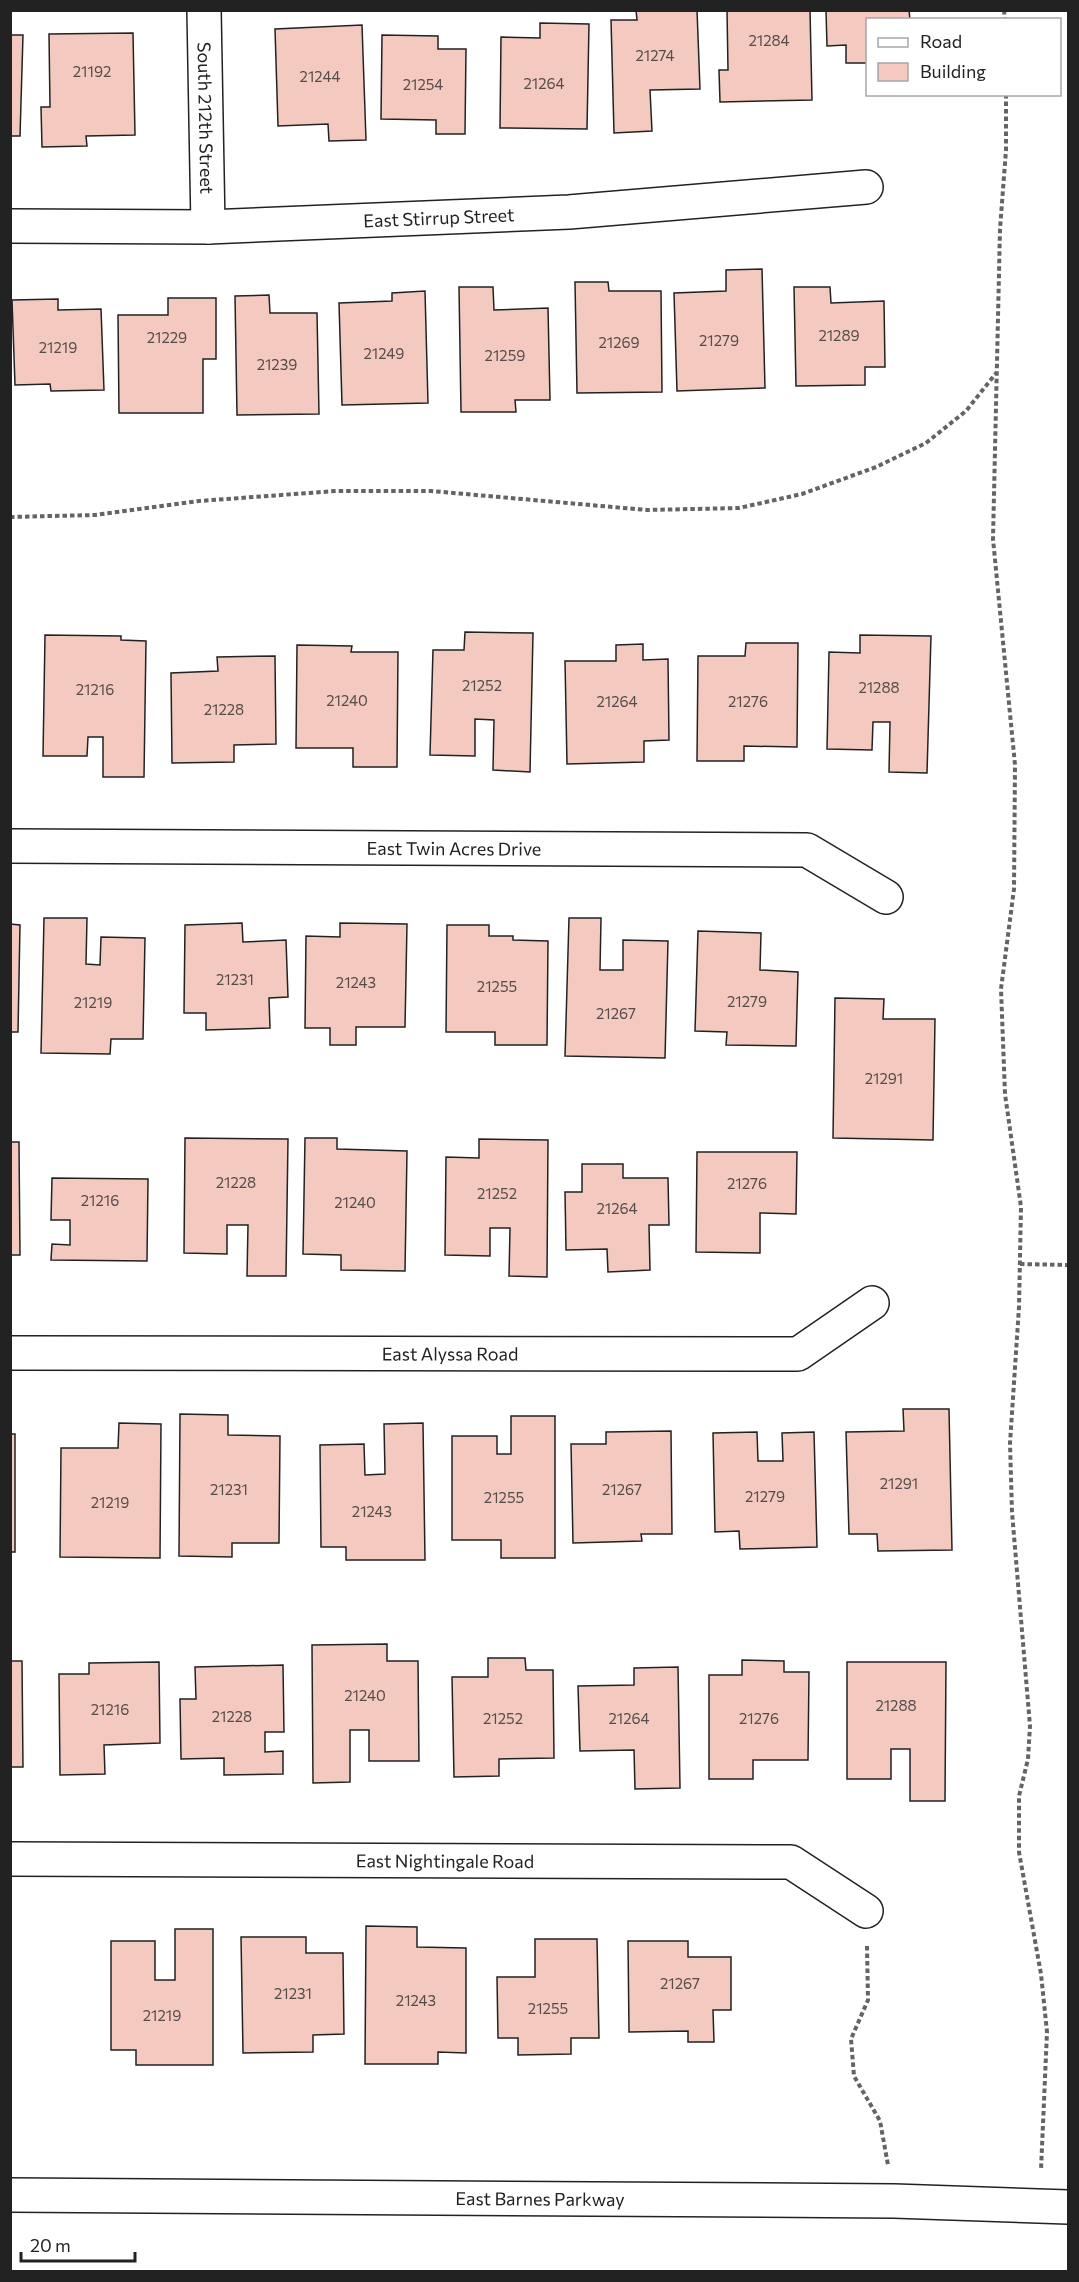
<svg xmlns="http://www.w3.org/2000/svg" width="1079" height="2282" font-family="Commissioner,sans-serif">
	<rect width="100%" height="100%" fill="#fff"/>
	<path fill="#f3c9c0" stroke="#222" stroke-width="1.5" d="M 636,10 L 697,10 L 700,89 L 650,90 L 652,131 L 614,133 L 611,20 L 637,20 Z
		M 727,10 L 810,10 L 812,100 L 720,102 L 719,70 L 728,70 Z
		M 826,10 L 909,10 L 910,20 L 868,20 L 868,63 L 846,63 L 846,45 L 827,46 Z
		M 540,23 L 589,24 L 587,129 L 500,128 L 501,37 L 540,38 Z
		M 362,25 L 366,140 L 329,141 L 328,124 L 278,126 L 275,29 Z
		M 133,33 L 135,135 L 86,136 L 87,146 L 42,147 L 41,107 L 50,107 L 49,34 Z
		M 10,35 L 23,35 L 20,136 L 10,136 Z
		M 382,35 L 438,36 L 438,49 L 466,49 L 465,134 L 436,134 L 436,120 L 381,119 Z
		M 762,269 L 765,388 L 677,391 L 674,293 L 726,291 L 726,270 Z
		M 575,282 L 608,282 L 609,291 L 661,291 L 662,392 L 577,393 Z
		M 459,287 L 493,287 L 494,310 L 548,308 L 550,400 L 515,400 L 516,412 L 461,412 Z
		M 794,287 L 830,287 L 831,303 L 884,301 L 885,367 L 865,367 L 865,385 L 796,386 Z
		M 425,291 L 428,403 L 342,405 L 339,303 L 392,301 L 392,293 Z
		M 269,295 L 270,313 L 317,313 L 319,414 L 237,415 L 235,296 Z
		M 168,298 L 216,298 L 216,359 L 203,359 L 203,413 L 119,413 L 118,315 L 168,315 Z
		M 58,299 L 58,310 L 101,309 L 104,390 L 51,391 L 50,384 L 15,385 L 12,300 Z
		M 465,632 L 533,633 L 530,772 L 493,770 L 494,720 L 475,719 L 475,756 L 430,755 L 433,650 L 464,650 Z
		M 45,635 L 121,636 L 121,640 L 146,641 L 144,777 L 103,777 L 103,737 L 88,737 L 87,756 L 43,756 Z
		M 860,635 L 931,636 L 927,773 L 889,772 L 890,722 L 873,722 L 872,750 L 827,749 L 829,652 L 860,653 Z
		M 746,643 L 798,643 L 797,747 L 744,746 L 744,761 L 697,761 L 698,656 L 745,656 Z
		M 643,644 L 643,660 L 668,659 L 669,740 L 644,741 L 644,762 L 567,764 L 565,661 L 616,661 L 616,645 Z
		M 297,645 L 352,646 L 351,652 L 398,652 L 397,767 L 353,767 L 353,748 L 296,748 Z
		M 275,656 L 276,744 L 234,745 L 234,762 L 172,763 L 171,673 L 218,671 L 217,657 Z
		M 44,918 L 87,918 L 86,964 L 100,965 L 101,937 L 145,938 L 143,1039 L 111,1039 L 110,1054 L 41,1053 Z
		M 569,918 L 601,918 L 600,970 L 623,970 L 623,940 L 668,941 L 665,1058 L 565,1056 Z
		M 242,923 L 243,942 L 286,940 L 288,997 L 269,998 L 270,1028 L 206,1030 L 206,1013 L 184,1013 L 185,925 Z
		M 340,923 L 407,924 L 405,1027 L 356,1027 L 356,1045 L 330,1045 L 330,1028 L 305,1028 L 306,936 L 340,937 Z
		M 10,924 L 20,925 L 18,1032 L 10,1032 Z
		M 447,925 L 489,925 L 489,936 L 513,936 L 513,940 L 548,941 L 547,1045 L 495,1045 L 495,1032 L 446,1032 Z
		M 698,931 L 761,933 L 760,970 L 798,972 L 796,1046 L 726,1045 L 727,1032 L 695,1031 Z
		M 835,998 L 884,999 L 883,1019 L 935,1019 L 933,1140 L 833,1138 Z
		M 185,1138 L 288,1139 L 286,1276 L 247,1276 L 248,1225 L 227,1225 L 227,1254 L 184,1253 Z
		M 305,1138 L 337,1138 L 337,1149 L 407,1151 L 405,1271 L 341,1270 L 341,1255 L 303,1254 Z
		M 479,1139 L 548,1140 L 547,1277 L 509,1276 L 510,1228 L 490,1228 L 490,1256 L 445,1255 L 446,1157 L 479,1158 Z
		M 10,1142 L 19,1142 L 20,1255 L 10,1255 Z
		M 697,1152 L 797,1152 L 796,1214 L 760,1213 L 760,1253 L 696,1252 Z
		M 582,1164 L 623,1164 L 623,1178 L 668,1178 L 669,1225 L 649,1225 L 650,1270 L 608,1272 L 607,1249 L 566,1250 L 565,1192 L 582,1192 Z
		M 52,1178 L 148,1179 L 147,1261 L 51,1260 L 52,1244 L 70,1245 L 70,1220 L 51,1220 Z
		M 903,1409 L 949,1409 L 952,1550 L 878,1551 L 877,1534 L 849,1534 L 846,1432 L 904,1431 Z
		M 180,1414 L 228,1415 L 228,1435 L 280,1436 L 279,1543 L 232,1543 L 232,1557 L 179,1556 Z
		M 511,1416 L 555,1416 L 555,1558 L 501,1558 L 501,1540 L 452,1540 L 452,1436 L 497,1436 L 497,1454 L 511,1454 Z
		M 119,1423 L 161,1424 L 160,1558 L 60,1557 L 61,1448 L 118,1448 Z
		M 423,1423 L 425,1560 L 346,1560 L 346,1547 L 321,1547 L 320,1445 L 364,1444 L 365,1475 L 385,1474 L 384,1424 Z
		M 671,1431 L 672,1534 L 641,1534 L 642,1541 L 573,1543 L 571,1444 L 606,1444 L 606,1432 Z
		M 757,1432 L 758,1461 L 783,1461 L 782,1433 L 814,1432 L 817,1547 L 740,1549 L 739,1531 L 715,1532 L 713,1433 Z
		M 10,1434 L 15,1434 L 15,1552 L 10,1552 Z
		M 387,1644 L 387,1661 L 418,1661 L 419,1761 L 369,1761 L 369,1730 L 350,1730 L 350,1782 L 313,1783 L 312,1645 Z
		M 488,1658 L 525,1658 L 526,1670 L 553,1670 L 554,1758 L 499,1759 L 499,1776 L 454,1777 L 452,1677 L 488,1677 Z
		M 742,1660 L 784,1661 L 784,1672 L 809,1672 L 808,1760 L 753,1760 L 753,1779 L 709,1779 L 709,1675 L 742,1675 Z
		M 10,1661 L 22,1661 L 23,1767 L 10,1767 Z
		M 159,1662 L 160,1743 L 104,1745 L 105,1774 L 60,1775 L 59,1674 L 89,1674 L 89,1663 Z
		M 847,1662 L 946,1662 L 945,1801 L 910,1801 L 910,1749 L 891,1749 L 891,1779 L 847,1779 Z
		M 283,1665 L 284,1732 L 265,1732 L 265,1752 L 283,1751 L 283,1774 L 224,1775 L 224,1758 L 181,1759 L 180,1699 L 196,1699 L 195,1667 Z
		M 678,1667 L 680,1788 L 635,1789 L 634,1750 L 580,1751 L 578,1686 L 634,1685 L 634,1668 Z
		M 366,1926 L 417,1927 L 417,1947 L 466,1948 L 466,2053 L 438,2052 L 438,2064 L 365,2064 Z
		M 175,1929 L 213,1929 L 213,2065 L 136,2065 L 136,2050 L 111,2050 L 111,1941 L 155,1941 L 155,1980 L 175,1980 Z
		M 241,1937 L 306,1937 L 306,1953 L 343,1953 L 344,2034 L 313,2035 L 313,2052 L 243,2053 Z
		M 535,1939 L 597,1939 L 599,2038 L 571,2038 L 571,2054 L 518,2055 L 518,2038 L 498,2038 L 497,1977 L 535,1977 Z
		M 628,1941 L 688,1941 L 688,1957 L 731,1957 L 731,2010 L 713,2010 L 714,2042 L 688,2042 L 688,2031 L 629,2032 Z"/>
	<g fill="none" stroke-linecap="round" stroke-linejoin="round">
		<defs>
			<g id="minor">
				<path id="s1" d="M 204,10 L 208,227"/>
				<path id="s2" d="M 10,226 L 208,227 L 569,212 L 866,187"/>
				<path id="s3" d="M 10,846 L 807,850 L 886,897"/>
				<path id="s4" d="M 10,1353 L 798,1354 L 872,1303"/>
				<path id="s5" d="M 10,1859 L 791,1862 L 866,1911"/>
				<path id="s6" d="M 10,2195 L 894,2201 L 1068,2207"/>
			</g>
		</defs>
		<use href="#minor" stroke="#222" stroke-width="36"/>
		<path stroke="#646464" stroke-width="4" stroke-dasharray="4.5 3" stroke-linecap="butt" d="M 1004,10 L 1005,20
			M 1006,94 L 1006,150 L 1000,229 L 993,539 L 1015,765 L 1014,889 L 1001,989 L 1005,1094 L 1021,1207 L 1019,1307 L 1010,1443 L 1012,1512 L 1030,1726 L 1028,1759 L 1019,1796 L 1019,1852 L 1041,1974 L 1047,2032 L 1041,2170
			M 10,517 L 95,515 L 199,501 L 336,491 L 431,491 L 647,510 L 739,508 L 802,494 L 876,467 L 926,443 L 966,411 L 997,372
			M 1020,1264 L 1068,1265
			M 867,1946 L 868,2000 L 851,2039 L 854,2076 L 880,2121 L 888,2165"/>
		<use href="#minor" stroke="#fff" stroke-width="33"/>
	</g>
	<g text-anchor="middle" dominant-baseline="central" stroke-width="4.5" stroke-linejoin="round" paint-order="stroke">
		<g font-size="15" fill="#564c4a">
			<text x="769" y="40">21284</text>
			<text x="655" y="55">21274</text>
			<text x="92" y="71">21192</text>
			<text x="320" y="76">21244</text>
			<text x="544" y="83">21264</text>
			<text x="423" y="84">21254</text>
			<text x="839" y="335">21289</text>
			<text x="167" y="337">21229</text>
			<text x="719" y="340">21279</text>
			<text x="619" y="342">21269</text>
			<text x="58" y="347">21219</text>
			<text x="384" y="353">21249</text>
			<text x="505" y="355">21259</text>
			<text x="277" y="364">21239</text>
			<text x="482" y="685">21252</text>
			<text x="879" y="687">21288</text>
			<text x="95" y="689">21216</text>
			<text x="347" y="700">21240</text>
			<text x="617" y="701">21264</text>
			<text x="748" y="701">21276</text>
			<text x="224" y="709">21228</text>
			<text x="235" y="979">21231</text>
			<text x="356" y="982">21243</text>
			<text x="497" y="986">21255</text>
			<text x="747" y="1001">21279</text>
			<text x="93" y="1002">21219</text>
			<text x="616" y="1013">21267</text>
			<text x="884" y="1078">21291</text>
			<text x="236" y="1182">21228</text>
			<text x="747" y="1183">21276</text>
			<text x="497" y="1193">21252</text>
			<text x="100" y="1200">21216</text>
			<text x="355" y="1202">21240</text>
			<text x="617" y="1208">21264</text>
			<text x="899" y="1483">21291</text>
			<text x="229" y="1489">21231</text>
			<text x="622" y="1489">21267</text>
			<text x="765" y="1496">21279</text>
			<text x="504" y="1497">21255</text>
			<text x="110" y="1502">21219</text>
			<text x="372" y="1511">21243</text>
			<text x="365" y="1695">21240</text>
			<text x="896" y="1705">21288</text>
			<text x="110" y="1709">21216</text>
			<text x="232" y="1716">21228</text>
			<text x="503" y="1718">21252</text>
			<text x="629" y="1718">21264</text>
			<text x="759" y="1718">21276</text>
			<text x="680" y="1983">21267</text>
			<text x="293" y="1993">21231</text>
			<text x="416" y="2000">21243</text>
			<text x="548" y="2008">21255</text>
			<text x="162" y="2015">21219</text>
		</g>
		<g font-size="18" fill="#222" stroke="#fff">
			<text stroke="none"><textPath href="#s1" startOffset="108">South 212th Street</textPath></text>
			<text stroke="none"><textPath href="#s2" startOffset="429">East Stirrup Street</textPath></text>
			<text stroke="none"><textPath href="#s3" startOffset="444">East Twin Acres Drive</textPath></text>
			<text stroke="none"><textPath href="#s4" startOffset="440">East Alyssa Road</textPath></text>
			<text stroke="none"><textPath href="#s5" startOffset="435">East Nightingale Road</textPath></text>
			<text stroke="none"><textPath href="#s6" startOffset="530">East Barnes Parkway</textPath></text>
		</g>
	</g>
	<rect width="1079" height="2282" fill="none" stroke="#222222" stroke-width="24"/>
	<rect x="866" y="18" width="195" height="78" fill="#ffffff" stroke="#a7a7a7" stroke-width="1.5"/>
	<rect x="878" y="38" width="30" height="9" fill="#ffffff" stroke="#a7a7a7" stroke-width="1.5"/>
	<text x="920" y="48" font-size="18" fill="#222222">Road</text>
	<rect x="878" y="63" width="30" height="18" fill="#f3c9c0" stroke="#a7a7a7" stroke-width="1.5"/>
	<text x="920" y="78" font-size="18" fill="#222222">Building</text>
	<path d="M21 2252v9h114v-9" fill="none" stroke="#222222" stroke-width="3"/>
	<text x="30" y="2252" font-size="18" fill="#222222" stroke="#ffffff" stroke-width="4.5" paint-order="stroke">20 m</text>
</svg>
